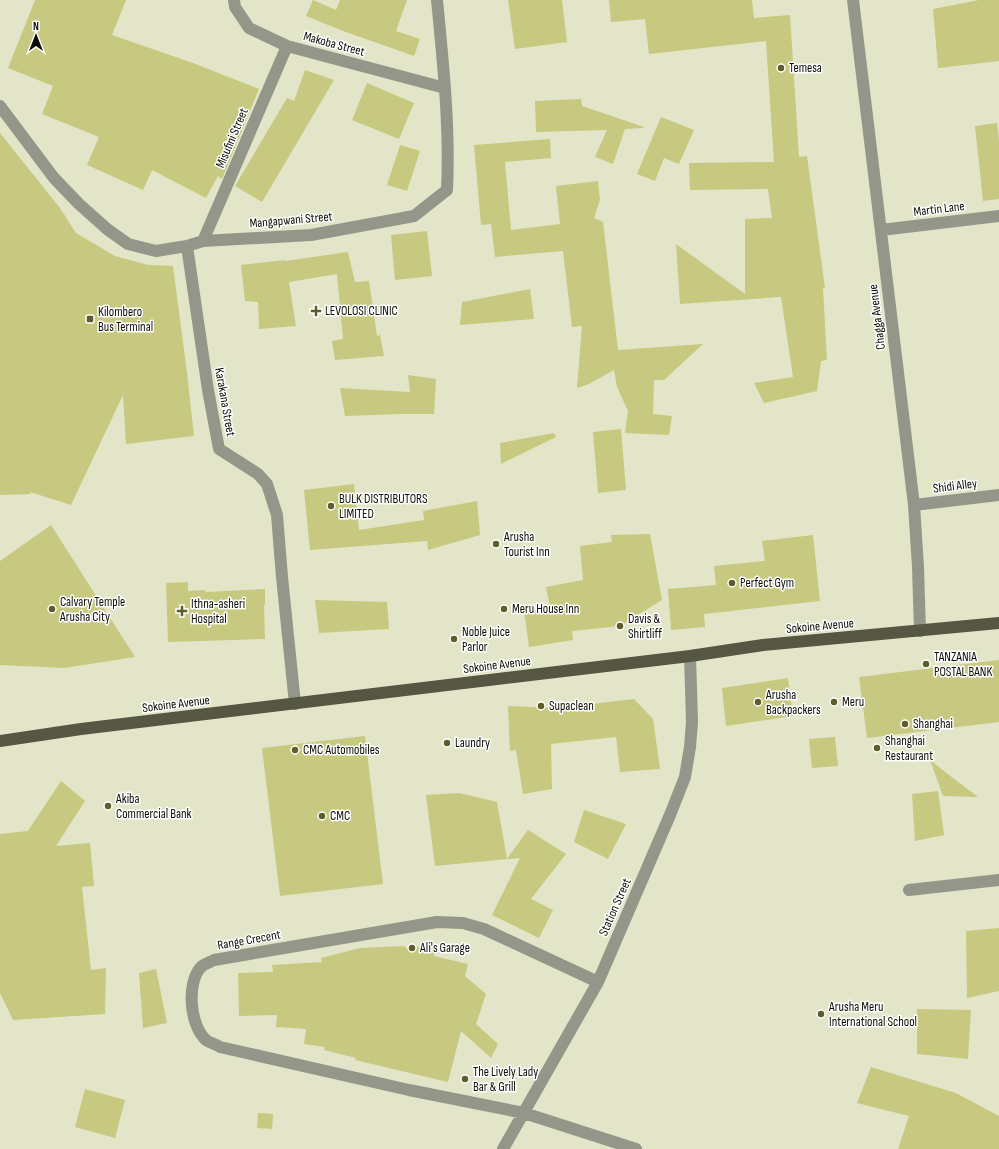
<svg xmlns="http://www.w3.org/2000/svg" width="999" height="1149" font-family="'Sofia Sans Condensed',sans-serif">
	<rect width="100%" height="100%" fill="#e3e5c8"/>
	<path fill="#c6c97f" d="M 35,0 L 126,0 L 112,35 L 193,63 L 259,89 L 222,179 L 218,176 L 206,198 L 152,170 L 143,190 L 87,165 L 99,137 L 42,114 L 53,86 L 8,68 Z
		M 313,0 L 336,10 L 340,0 L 407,0 L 396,31 L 420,39 L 414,56 L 343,31 L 306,16 Z
		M 508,0 L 562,0 L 567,42 L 515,49 Z
		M 609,0 L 752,0 L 754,18 L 790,15 L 799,157 L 807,156 L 825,288 L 823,288 L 827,360 L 821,361 L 817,391 L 764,403 L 754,383 L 793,377 L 781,297 L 680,304 L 676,244 L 745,294 L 745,219 L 772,218 L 768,189 L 690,190 L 689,163 L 774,162 L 766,41 L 649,54 L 645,19 L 611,22 Z
		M 979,0 L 999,0 L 999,61 L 938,68 L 933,9 Z
		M 305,70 L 334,80 L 262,202 L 235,186 L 287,98 L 294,101 Z
		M 367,83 L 414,103 L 399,139 L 352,120 Z
		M 581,99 L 582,106 L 644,127 L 643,128 L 625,129 L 613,164 L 595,157 L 607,130 L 536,132 L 535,101 Z
		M 661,117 L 694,130 L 679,164 L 664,158 L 655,181 L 637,174 Z
		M 997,123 L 999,140 L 999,199 L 983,201 L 975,126 Z
		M 0,133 L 60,208 L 76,233 L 115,256 L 148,265 L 173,266 L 187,373 L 194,436 L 126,444 L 123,395 L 71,505 L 30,492 L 31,494 L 0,495 Z
		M 550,139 L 551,158 L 505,162 L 511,230 L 560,224 L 556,186 L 598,181 L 600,200 L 594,218 L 603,222 L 618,350 L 703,344 L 664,380 L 654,380 L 653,414 L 672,416 L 669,435 L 625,433 L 628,411 L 617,387 L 614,370 L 589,384 L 577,388 L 582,326 L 572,327 L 563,251 L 495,257 L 491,224 L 481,225 L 474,145 Z
		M 400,145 L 420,151 L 407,191 L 387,185 Z
		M 427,231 L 432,276 L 395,280 L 391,235 Z
		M 348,252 L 355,282 L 369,281 L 377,336 L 380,335 L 384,356 L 335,360 L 332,341 L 343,339 L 337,274 L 289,282 L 296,326 L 259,329 L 258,302 L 245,301 L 241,265 L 285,260 L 285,261 Z
		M 530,289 L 534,319 L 460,325 L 462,302 Z
		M 408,375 L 436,379 L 434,414 L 398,414 L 345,416 L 340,388 L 410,392 Z
		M 621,429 L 626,490 L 598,493 L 593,432 Z
		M 554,433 L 556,437 L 501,464 L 500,443 Z
		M 354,484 L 359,530 L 424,520 L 423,511 L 477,501 L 480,535 L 428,550 L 427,541 L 310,550 L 304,490 Z
		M 51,525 L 135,657 L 64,668 L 0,665 L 0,561 Z
		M 650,534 L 662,600 L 620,626 L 572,631 L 573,640 L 529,647 L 524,611 L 550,607 L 546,587 L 583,580 L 580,546 L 612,542 L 611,535 Z
		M 813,535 L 820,601 L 704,614 L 705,627 L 671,630 L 668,589 L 716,585 L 714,566 L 765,561 L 762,541 Z
		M 188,582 L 188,591 L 205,590 L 205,592 L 265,589 L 265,605 L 264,605 L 265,639 L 168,642 L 166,583 Z
		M 315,600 L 387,602 L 389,629 L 319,633 Z
		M 999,660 L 999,722 L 867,738 L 859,677 Z
		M 788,678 L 793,716 L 726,726 L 722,688 Z
		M 634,699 L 653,719 L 660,769 L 620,772 L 616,737 L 551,744 L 552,789 L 523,794 L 516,750 L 510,751 L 508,706 L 557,708 Z
		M 365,736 L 383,884 L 280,896 L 262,748 Z
		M 835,737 L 838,766 L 812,768 L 809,739 Z
		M 930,760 L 953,778 L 978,797 L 943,796 Z
		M 61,781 L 85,801 L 56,846 L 90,843 L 94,886 L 82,887 L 91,970 L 106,968 L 105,1014 L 13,1020 L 0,993 L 0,834 L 28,831 Z
		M 938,791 L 944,835 L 915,841 L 912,794 Z
		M 459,793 L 497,802 L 507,859 L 435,866 L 426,795 Z
		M 584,810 L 626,824 L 608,859 L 574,842 Z
		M 528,830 L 566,854 L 531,899 L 553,910 L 539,938 L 492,915 L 520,858 L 507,859 Z
		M 999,928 L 999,991 L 967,998 L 966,931 Z
		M 433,945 L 434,956 L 468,964 L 465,976 L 486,994 L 476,1024 L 498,1044 L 491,1058 L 461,1031 L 448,1082 L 355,1060 L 356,1058 L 324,1050 L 325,1047 L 304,1044 L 306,1029 L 276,1027 L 277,1015 L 239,1016 L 238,973 L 273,972 L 272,965 L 322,962 L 321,958 L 360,948 L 405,946 L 405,948 Z
		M 156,969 L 167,1023 L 143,1028 L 139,973 Z
		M 917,1009 L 971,1010 L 968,1059 L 917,1054 Z
		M 871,1067 L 956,1093 L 999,1116 L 999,1149 L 898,1149 L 909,1116 L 857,1103 Z
		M 85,1089 L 125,1100 L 115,1138 L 75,1127 Z
		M 258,1113 L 273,1114 L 272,1129 L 257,1128 Z"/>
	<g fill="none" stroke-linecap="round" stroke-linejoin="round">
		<path stroke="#95968a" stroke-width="12" d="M 234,0 L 235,7 L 249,28 L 287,46 L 445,88
			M 853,0 L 914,505 L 918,567 L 920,631
			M 0,106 L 54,178 L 79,204 L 107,229 L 128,244 L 156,251 L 187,246 L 203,241 L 311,235 L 414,216 L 447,190 C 450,126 443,63 437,0
			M 881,230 L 999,216
			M 203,241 L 287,46
			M 187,246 L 208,390 L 219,449 L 258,474 L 267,484 L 277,515 L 282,577 L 295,704
			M 914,505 L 999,495
			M 909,890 L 999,880
			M 598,982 L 484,929 L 463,923 L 437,922 L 214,960 C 210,962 204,964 201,967 C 186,983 190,1026 206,1040 C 210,1043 216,1044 220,1047 L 409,1090 L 524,1113 L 636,1149
			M 503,1149 L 598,982 L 670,815 L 685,777 L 690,747 L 692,722 L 690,656"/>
		<path stroke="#565743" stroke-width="12" d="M 0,741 L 81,729 L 690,656 L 763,645 L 999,623"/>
	</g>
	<g fill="#5d5e2b" stroke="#fff" stroke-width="1.5">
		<circle cx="781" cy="68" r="4"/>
		<path d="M314 305h4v4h4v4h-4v4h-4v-4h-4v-4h4z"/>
		<rect x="86" y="315" width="8" height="8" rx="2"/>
		<circle cx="331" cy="506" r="4"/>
		<circle cx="496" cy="544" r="4"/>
		<circle cx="732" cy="583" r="4"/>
		<circle cx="52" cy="609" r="4"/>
		<circle cx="504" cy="609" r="4"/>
		<path d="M180 605h4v4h4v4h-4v4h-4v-4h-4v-4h4z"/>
		<circle cx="620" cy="626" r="4"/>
		<circle cx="454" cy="639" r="4"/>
		<circle cx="926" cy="664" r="4"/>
		<circle cx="758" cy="702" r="4"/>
		<circle cx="834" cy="702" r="4"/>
		<circle cx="541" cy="706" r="4"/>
		<circle cx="905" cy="724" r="4"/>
		<circle cx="447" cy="743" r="4"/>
		<circle cx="877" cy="748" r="4"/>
		<circle cx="295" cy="750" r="4"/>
		<circle cx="108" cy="806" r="4"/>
		<circle cx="322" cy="816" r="4"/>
		<circle cx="412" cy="948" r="4"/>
		<circle cx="821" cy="1014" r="4"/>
		<circle cx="465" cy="1079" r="4"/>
	</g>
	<g text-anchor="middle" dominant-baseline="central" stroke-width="3" stroke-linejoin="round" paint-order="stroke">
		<g font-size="13" fill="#0d0d05" stroke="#fff">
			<text transform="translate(334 44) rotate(15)">Makoba Street</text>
			<text transform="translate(232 138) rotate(-67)">Misufini Street</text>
			<text transform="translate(939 209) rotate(-7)">Martin Lane</text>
			<text transform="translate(291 220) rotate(-5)">Mangapwani Street</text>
			<text transform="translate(877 317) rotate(-97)">Chagga Avenue</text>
			<text transform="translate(225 402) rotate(80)">Karakana Street</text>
			<text transform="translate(955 486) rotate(-7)">Shidi Alley</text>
			<text transform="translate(820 626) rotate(-5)">Sokoine Avenue</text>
			<text transform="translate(497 665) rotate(-7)">Sokoine Avenue</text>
			<text transform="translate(176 704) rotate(-7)">Sokoine Avenue</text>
			<text transform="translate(615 907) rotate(-66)">Station Street</text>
			<text transform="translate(249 940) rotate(-10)">Range Crecent</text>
		</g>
		<g font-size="13" fill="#0d0d05" stroke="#fff" text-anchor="start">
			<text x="789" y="68">Temesa</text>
			<text x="325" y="311">LEVOLOSI CLINIC</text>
			<text x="98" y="312">Kilombero<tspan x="98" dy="15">Bus Terminal</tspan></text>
			<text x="339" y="499">BULK DISTRIBUTORS<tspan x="339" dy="15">LIMITED</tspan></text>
			<text x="504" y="537">Arusha<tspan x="504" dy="15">Tourist Inn</tspan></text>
			<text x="740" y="583">Perfect Gym</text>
			<text x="60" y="602">Calvary Temple<tspan x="60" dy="15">Arusha City</tspan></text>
			<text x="191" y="604">Ithna-asheri<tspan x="191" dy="15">Hospital</tspan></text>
			<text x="512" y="609">Meru House Inn</text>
			<text x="628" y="619">Davis &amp;<tspan x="628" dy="15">Shirtliff</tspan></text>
			<text x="462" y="632">Noble Juice<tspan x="462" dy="15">Parlor</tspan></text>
			<text x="934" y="657">TANZANIA<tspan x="934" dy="15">POSTAL BANK</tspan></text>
			<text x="766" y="695">Arusha<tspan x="766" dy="15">Backpackers</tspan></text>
			<text x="842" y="702">Meru</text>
			<text x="549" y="706">Supaclean</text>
			<text x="913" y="724">Shanghai</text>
			<text x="885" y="741">Shanghai<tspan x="885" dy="15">Restaurant</tspan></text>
			<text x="455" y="743">Laundry</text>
			<text x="303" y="750">CMC Automobiles</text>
			<text x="116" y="799">Akiba<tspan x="116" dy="15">Commercial Bank</tspan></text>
			<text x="330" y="816">CMC</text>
			<text x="420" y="948">Ali's Garage</text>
			<text x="829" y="1007">Arusha Meru<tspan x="829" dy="15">International School</tspan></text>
			<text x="473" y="1072">The Lively Lady<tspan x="473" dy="15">Bar &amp; Grill</tspan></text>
		</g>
	</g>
	<g transform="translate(36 36)" stroke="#ffffff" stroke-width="3" paint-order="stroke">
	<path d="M0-3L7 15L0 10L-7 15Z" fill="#0d0d05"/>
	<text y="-6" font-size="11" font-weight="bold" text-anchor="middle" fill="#0d0d05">N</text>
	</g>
</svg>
